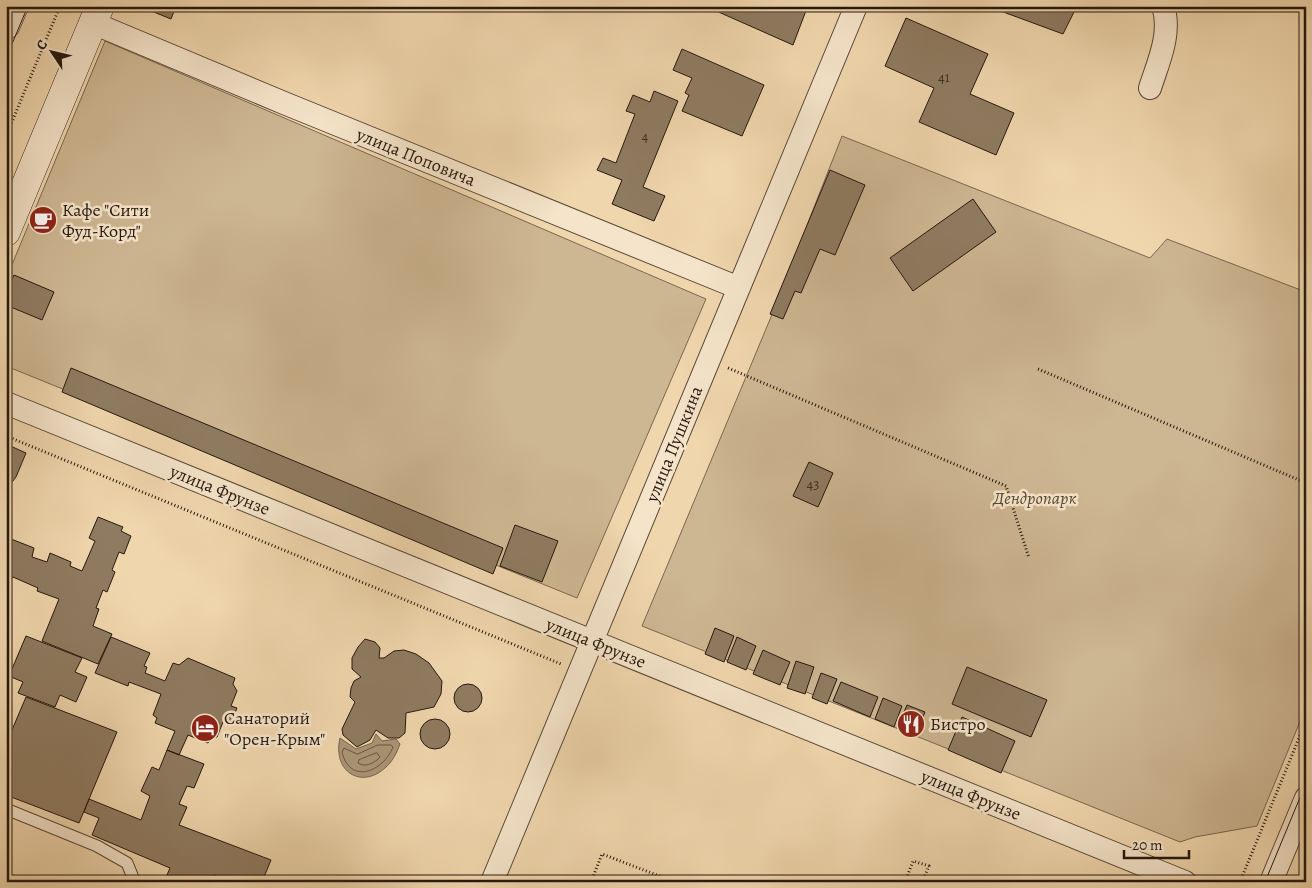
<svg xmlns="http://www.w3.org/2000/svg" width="1312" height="888" font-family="Alegreya,serif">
	<rect width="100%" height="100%" fill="#f0d6ad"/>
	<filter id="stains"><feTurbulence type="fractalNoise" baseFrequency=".004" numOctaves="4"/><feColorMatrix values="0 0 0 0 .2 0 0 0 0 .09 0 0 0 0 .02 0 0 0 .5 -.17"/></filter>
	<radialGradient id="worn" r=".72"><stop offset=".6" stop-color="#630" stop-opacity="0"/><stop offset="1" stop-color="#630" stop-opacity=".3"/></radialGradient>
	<path fill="#cdb692" stroke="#796750" d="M 105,41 L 706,299 L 577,598 L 6,366 L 6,279 Z
		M 842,136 L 1150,258 L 1167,239 L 1306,292 L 1306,707 L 1257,826 L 1195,837 L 1180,842 L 642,626 L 771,317 Z"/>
	<path fill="#ab9577" stroke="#75634d" d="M 376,734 L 382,741 L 396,739 L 400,744 C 397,752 393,761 386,767 C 362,790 332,772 340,738 L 356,749 L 372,743 Z"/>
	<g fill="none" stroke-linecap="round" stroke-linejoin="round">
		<path stroke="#685642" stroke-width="1" d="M 378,745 L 391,745 L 393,747 C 383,772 350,785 342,752 L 344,748 L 357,754 Z
			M 377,753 L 380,757 C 375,763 365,768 358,763 L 359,760 Z"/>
	</g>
	<path fill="#8f7b61" stroke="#25180e" d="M 139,6 L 176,6 L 171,19 Z
		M 705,6 L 803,6 L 807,8 L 793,45 Z
		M 987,6 L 1077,6 L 1063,34 Z
		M 906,18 L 988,54 L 970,94 L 1014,113 L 996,155 L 919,122 L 934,88 L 885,66 Z
		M 682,49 L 764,85 L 742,136 L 682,111 L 689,95 L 685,93 L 692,78 L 673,70 Z
		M 654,91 L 678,101 L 643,187 L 665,196 L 654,221 L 612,204 L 622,180 L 597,170 L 603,158 L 616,163 L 635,114 L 626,111 L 633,95 L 650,102 Z
		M 830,170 L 865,185 L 835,255 L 820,249 L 801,293 L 795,291 L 783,319 L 770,314 Z
		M 973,199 L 996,232 L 913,291 L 890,258 Z
		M 14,275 L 54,292 L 42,320 L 6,305 L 6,291 Z
		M 71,368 L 503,548 L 493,574 L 62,392 Z
		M 6,444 L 26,453 L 16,477 L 6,490 Z
		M 809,462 L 833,473 L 818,507 L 793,496 Z
		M 98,517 L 123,527 L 121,531 L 131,536 L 124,554 L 119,552 L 112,570 L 115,572 L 107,592 L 103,590 L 96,608 L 99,609 L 93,626 L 112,634 L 98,664 L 42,641 L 59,599 L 37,591 L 38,588 L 13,577 L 10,582 L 6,580 L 6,537 L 34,548 L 32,557 L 47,562 L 50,553 L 71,562 L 70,566 L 82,571 L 95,541 L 89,538 Z
		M 515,525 L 558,541 L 542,582 L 500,566 Z
		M 715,628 L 734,636 L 724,662 L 705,654 Z
		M 26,636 L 82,658 L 75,672 L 87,677 L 76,702 L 60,695 L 55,707 L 18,693 L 23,682 L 9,676 Z
		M 111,637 L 150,653 L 144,666 L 147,667 L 145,673 L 165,681 L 173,663 L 179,665 L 188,658 L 235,678 L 233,684 L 237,691 L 231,706 L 237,708 L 230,725 L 223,722 L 217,737 L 211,738 L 208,743 L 188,735 L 179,755 L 167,750 L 175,731 L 155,723 L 157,718 L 153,715 L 161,694 L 129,682 L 128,686 L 95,673 Z
		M 737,637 L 756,646 L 746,670 L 727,662 Z
		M 365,639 L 375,642 L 380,648 L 379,658 L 384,658 L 394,651 L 404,650 L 416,654 L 429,663 L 442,681 L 441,694 L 434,707 L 406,713 L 405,733 L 399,738 L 388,738 L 376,730 L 370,740 L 357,747 L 343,735 L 342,729 L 355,702 L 350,697 L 351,688 L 354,681 L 361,677 L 352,669 L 352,658 L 358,647 Z
		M 763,650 L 790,662 L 780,685 L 753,674 Z
		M 796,661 L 814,667 L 805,694 L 787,688 Z
		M 967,667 L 1047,700 L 1031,737 L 952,704 Z
		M 821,673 L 837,679 L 827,704 L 812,698 Z
		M 841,682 L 878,697 L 870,717 L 833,701 Z
		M454 698a14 14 0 1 1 28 0a14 14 0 1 1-28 0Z
		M 26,697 L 117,732 L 79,823 L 6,795 L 6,744 Z
		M 883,698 L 902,706 L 894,727 L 875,719 Z
		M 907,705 L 925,712 L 916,734 L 898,726 Z
		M 962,717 L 1015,741 L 1001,773 L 948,750 Z
		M420 734a15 15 0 1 1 30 0a15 15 0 1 1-30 0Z
		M 167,750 L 204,764 L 194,788 L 187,786 L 179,804 L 187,807 L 179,825 L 271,860 L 262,882 L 229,882 L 214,875 L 211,882 L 164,882 L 170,868 L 92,835 L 99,818 L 84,812 L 89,799 L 141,820 L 150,796 L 141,791 L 152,767 L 159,770 Z"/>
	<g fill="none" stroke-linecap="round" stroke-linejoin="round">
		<defs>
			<path id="lane" d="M 6,809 L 97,846 L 127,863 L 132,875 L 132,882"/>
			<path id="street" d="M 93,23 L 284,103 L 739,288
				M 1150,88 C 1158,63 1172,33 1163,6
				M 6,403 L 1185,882
				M 492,882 L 856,6
				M 1271,882 L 1306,798"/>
			<path id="secondary" d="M 6,25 L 14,6
				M 6,232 L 100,6"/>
		</defs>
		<use href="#lane" stroke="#584836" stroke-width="13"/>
		<use href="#street" stroke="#584836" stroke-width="24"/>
		<use href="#secondary" stroke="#25180e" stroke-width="29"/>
		<path stroke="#25180e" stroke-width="3" stroke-dasharray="1 2.5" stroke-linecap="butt" d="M 6,136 L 60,6
			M 728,368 L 1006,486 L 1029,558
			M 1038,369 L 1306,483
			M 6,436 L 561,664
			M 591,882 L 602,854 L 675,882
			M 905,882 L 913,861 L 929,866 L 922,882
			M 1240,882 L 1306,721"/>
		<use href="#lane" stroke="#f5e4ca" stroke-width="11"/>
		<use href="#street" stroke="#f5e4ca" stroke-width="22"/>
		<use href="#secondary" stroke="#f5e4ca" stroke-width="28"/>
		<path stroke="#25180e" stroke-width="1" d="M 6,58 L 28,6
			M 1265,882 L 1306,783"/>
	</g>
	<defs>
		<symbol id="cafe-disc" viewBox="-11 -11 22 22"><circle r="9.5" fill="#8f2418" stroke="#f5e4ca"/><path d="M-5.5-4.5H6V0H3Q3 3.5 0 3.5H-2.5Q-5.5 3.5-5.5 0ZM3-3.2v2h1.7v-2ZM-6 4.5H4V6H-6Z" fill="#fff"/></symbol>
		<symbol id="restaurant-disc" viewBox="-11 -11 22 22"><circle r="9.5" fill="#8f2418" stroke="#f5e4ca"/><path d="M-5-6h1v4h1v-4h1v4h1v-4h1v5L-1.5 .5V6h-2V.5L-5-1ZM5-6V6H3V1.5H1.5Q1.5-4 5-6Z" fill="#fff"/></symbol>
		<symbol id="hotel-disc" viewBox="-11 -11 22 22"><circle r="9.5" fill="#8f2418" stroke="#f5e4ca"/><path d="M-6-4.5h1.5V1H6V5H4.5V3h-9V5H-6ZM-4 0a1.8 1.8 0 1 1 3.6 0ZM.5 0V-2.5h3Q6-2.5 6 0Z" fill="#fff"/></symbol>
	</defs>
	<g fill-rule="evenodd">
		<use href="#cafe-disc" x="27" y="204" width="32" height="32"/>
		<use href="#restaurant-disc" x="895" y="708" width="32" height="32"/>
		<use href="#hotel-disc" x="189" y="712" width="32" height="32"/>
	</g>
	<g text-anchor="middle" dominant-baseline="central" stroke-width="5" stroke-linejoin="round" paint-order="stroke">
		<g font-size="15" fill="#403123">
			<text x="944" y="77">41</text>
			<text x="645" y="136">4</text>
			<text x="813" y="484">43</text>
		</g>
		<g font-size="18" fill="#25180e" stroke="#f5e4ca">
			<text transform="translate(416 157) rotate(22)">улица Поповича</text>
			<text transform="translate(674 444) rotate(-68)">улица Пушкина</text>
			<text transform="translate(220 490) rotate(22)">улица Фрунзе</text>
			<text transform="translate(596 643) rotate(22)">улица Фрунзе</text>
			<text transform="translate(971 795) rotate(22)">улица Фрунзе</text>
		</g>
		<g font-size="18" fill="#25180e" stroke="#f5e4ca" text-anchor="start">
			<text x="62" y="210">Кафе "Сити<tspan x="62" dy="21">Фуд-Корд"</tspan></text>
			<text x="224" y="718">Санаторий<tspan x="224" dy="21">"Орен-Крым"</tspan></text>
			<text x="930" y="724">Бистро</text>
		</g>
		<g font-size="18" font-style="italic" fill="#574736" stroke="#f5e4ca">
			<text x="1035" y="498">Дендропарк</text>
		</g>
	</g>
	<rect width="1312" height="888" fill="none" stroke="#f0d6ad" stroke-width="25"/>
	<rect x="8" y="8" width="1297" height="873" fill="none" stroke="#25180e" stroke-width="2.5"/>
	<rect x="12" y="12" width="1287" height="863" fill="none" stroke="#25180e"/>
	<g transform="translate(52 52) rotate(305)" stroke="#f5e4ca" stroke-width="4" paint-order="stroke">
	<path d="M0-4L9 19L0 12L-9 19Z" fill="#25180e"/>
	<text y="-8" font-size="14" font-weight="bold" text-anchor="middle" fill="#25180e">С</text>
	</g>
	<path d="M1124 850v8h65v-8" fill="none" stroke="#25180e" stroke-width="2.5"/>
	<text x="1132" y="850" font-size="15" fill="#25180e" stroke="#f5e4ca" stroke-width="4" paint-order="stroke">20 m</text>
	<rect width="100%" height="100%" filter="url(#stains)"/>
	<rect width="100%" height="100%" fill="url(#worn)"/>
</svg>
